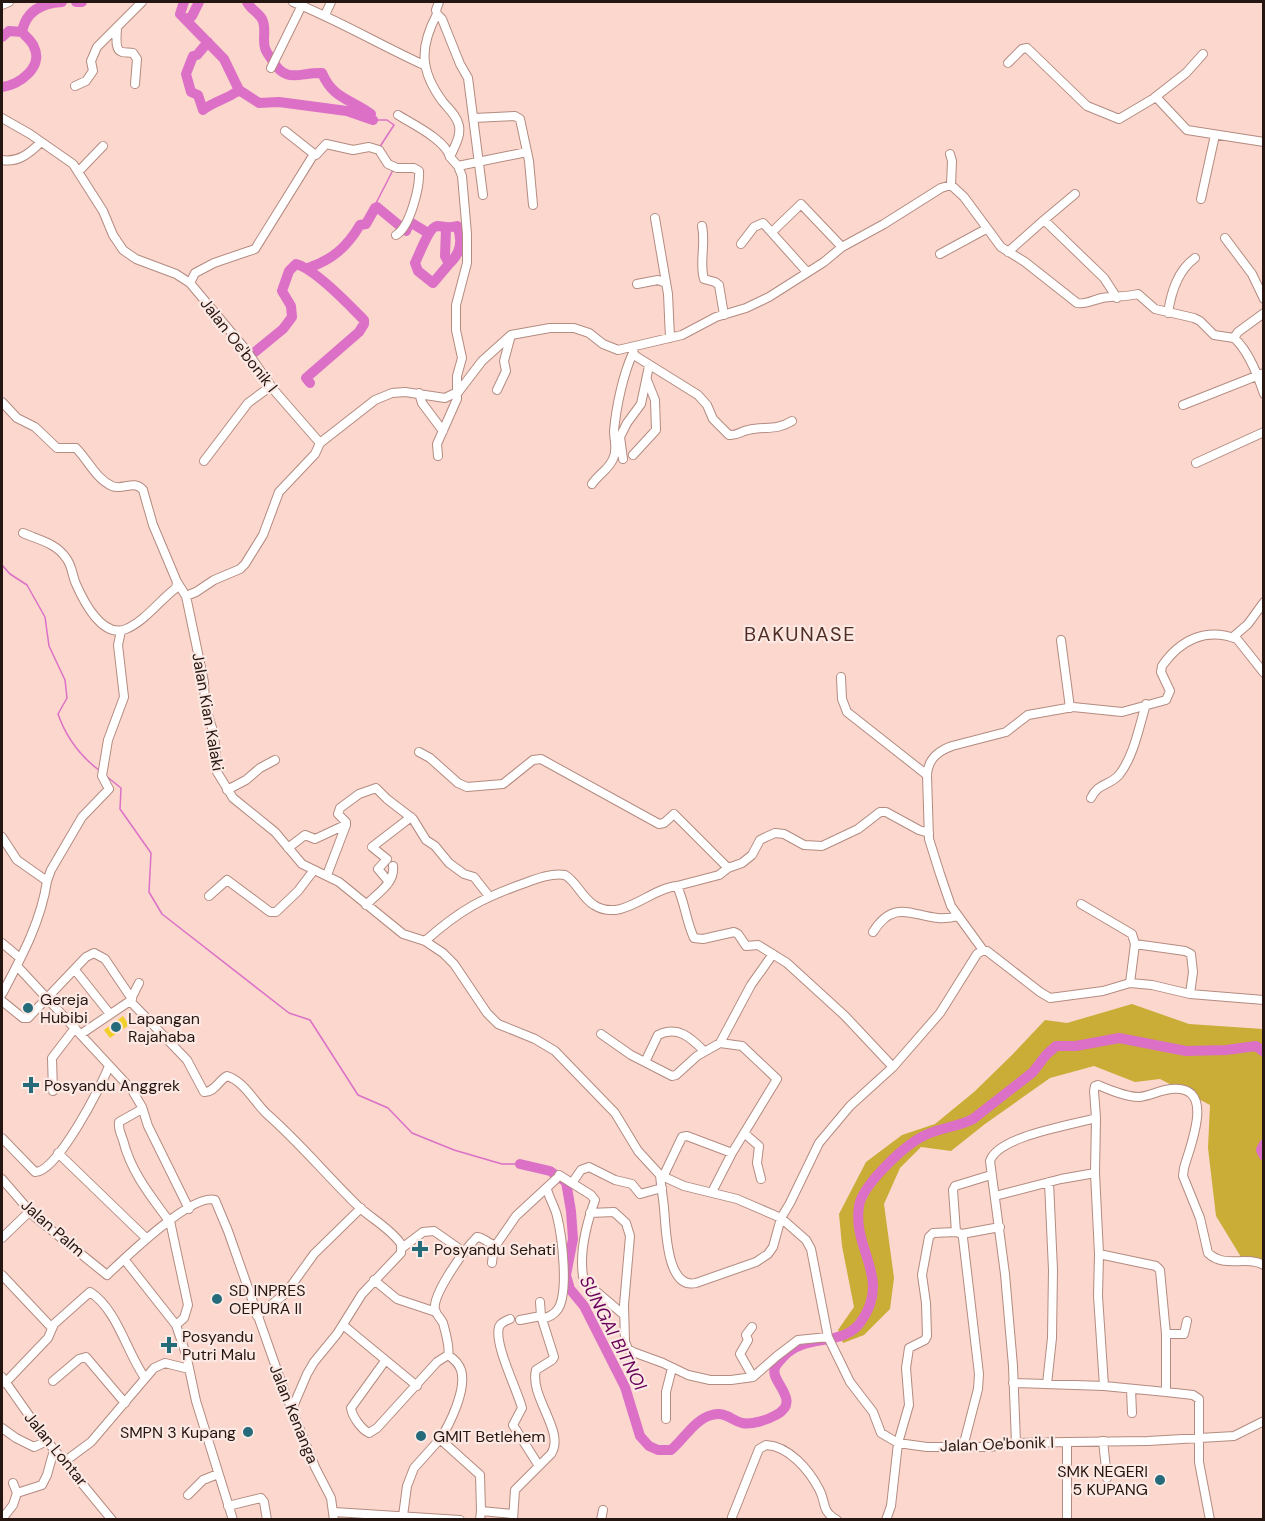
<svg xmlns="http://www.w3.org/2000/svg" width="1265" height="1521" font-family="'DM Sans',sans-serif">
	<rect width="100%" height="100%" fill="#fbd7cd"/>
	<path fill="#f2ce2a" d="M 123,1016 L 129,1025 L 110,1038 L 104,1030 Z"/>
	<path fill="#c9ad37" d="M 1132,1004 L 1189,1024 L 1263,1029 L 1263,1263 L 1241,1257 L 1216,1216 L 1208,1148 L 1210,1105 L 1160,1079 L 1135,1082 L 1094,1066 L 1050,1078 L 985,1124 L 951,1151 L 921,1147 L 900,1168 L 884,1204 L 894,1278 L 890,1309 L 864,1335 L 843,1343 L 838,1330 L 854,1307 L 842,1246 L 839,1214 L 866,1162 L 902,1135 L 935,1124 L 974,1092 L 1012,1055 L 1045,1020 L 1067,1023 Z"/>
	<g fill="none" stroke-linecap="round" stroke-linejoin="round">
		<path stroke="#dc70c7" stroke-width="1.5" d="M 373,120 L 387,120 L 394,125 L 381,145 L 381,148
			M 372,211 L 393,170
			M 2,565 L 10,574 L 27,585 L 45,617 L 49,646 L 65,680 L 67,698 L 58,714 C 66,737 80,756 100,771
			M 106,776 L 121,788 L 120,809 L 151,853 L 149,892 L 162,914 L 289,1013 L 310,1020 L 358,1095 L 388,1108 L 412,1133 L 454,1150 L 502,1164 L 520,1164"/>
		<path stroke="#dc70c7" stroke-width="10" d="M 76,2 L 82,2
			M 184,2 L 180,14 L 224,59 L 239,90 L 259,103 L 279,102 L 347,111 L 373,120
			M 247,2 C 251,10 258,12 262,19 C 267,28 262,39 265,48 C 266,52 270,57 272,60 C 287,85 299,72 322,73 C 333,99 351,99 371,114
			M 186,20 L 192,16 L 199,2
			M 22,32 C 26,10 43,3 62,2
			M 2,37 L 9,31 L 22,32 C 26,37 32,41 34,47 C 44,67 19,85 2,87
			M 208,42 L 197,55 L 193,56 L 186,74 L 191,92 L 198,95 L 203,110 C 214,101 228,99 239,90
			M 446,229 L 445,256 L 449,264 L 433,283 L 418,271 L 415,263 C 419,255 429,227 437,226 C 445,226 445,229 457,226 C 463,240 461,253 449,264
			M 308,268 C 332,260 347,247 360,225 L 366,224 L 375,208 L 377,207 L 406,231 L 410,222 L 428,233
			M 255,352 L 283,329 L 292,317 L 291,306 L 282,291 L 289,271 L 296,264 C 315,269 349,305 364,320 L 364,324 L 359,332 L 306,378 L 310,383
			M 1264,1144 L 1261,1150 L 1264,1156
			M 520,1164 L 550,1171 L 566,1182 L 571,1211 L 573,1239 L 566,1275 L 570,1289 L 584,1306 L 625,1387 L 640,1436 L 649,1446 L 658,1450 L 671,1450 C 684,1439 695,1419 712,1415 C 725,1411 731,1420 742,1423 C 752,1425 767,1420 776,1415 C 803,1401 769,1381 775,1368 C 776,1364 781,1360 783,1357 C 806,1332 841,1348 860,1323 C 893,1278 852,1251 859,1206 C 862,1186 900,1150 918,1139 C 934,1128 956,1128 973,1119 L 1033,1072 L 1046,1055 L 1056,1046 L 1076,1046 L 1119,1038 L 1186,1051 L 1226,1050 L 1256,1046 L 1264,1052"/>
		<defs>
			<path id="minor" d="M 293,2 C 338,20 380,45 424,65
				M 2,5 L 9,2
				M 437,14 L 442,19 L 460,64 L 468,78 L 483,195
				M 325,15 L 331,2
				M 117,28 C 117,34 114,50 122,52 C 126,53 129,52 133,53 L 137,59 L 135,84
				M 1008,63 L 1022,49 L 1027,48 L 1087,106 L 1119,119 L 1156,97 L 1187,130 L 1264,142
				M 271,68 L 303,3
				M 75,86 L 86,81 L 93,71 L 91,61 L 97,47 L 142,2
				M 1154,98 L 1186,73 L 1203,54
				M 398,115 C 412,124 446,140 450,157
				M 2,118 L 30,134 L 73,164 L 103,211 L 113,235 L 123,250 L 136,259 L 176,274 L 190,283 L 246,350 L 273,389 L 320,443 L 315,454 L 279,492 L 263,535 L 245,564 L 240,569 L 214,580 L 196,592 L 186,596
				M 474,118 L 515,116 L 520,119 L 529,161 L 533,205
				M 285,131 L 314,154
				M 950,154 L 952,161 L 951,185
				M 2,160 C 18,163 30,153 41,142
				M 458,166 L 527,152
				M 78,172 L 103,146
				M 1201,199 L 1215,135
				M 655,218 L 668,294 L 670,338
				M 1044,220 L 1075,194
				M 702,226 C 706,245 699,263 704,279 L 715,282 L 719,285 L 724,315
				M 772,232 L 801,204 L 842,247
				M 1225,238 L 1252,274 L 1264,299
				M 741,244 L 754,227 L 763,223 L 807,272
				M 1008,252 L 1044,220 L 1104,278 L 1117,298
				M 940,254 L 986,229
				M 190,283 L 195,273 L 214,263 L 255,249 L 314,154 L 316,155 L 326,144 L 353,150 L 369,147 L 379,150 L 388,164 L 397,168 L 414,168 L 419,171 C 420,187 410,227 396,235
				M 637,284 L 658,280 L 666,283
				M 1168,313 C 1171,293 1177,271 1195,258
				M 1234,338 L 1238,332 L 1264,313
				M 634,347 L 633,353 L 637,357 L 698,395 L 707,405 L 713,419 L 729,435 C 737,436 741,431 748,430 C 765,426 776,431 792,421
				M 497,390 L 506,371 L 504,361 L 511,335
				M 419,393 L 422,403 L 443,431
				M 2,402 L 17,418 L 35,427 L 57,448 L 76,448 C 88,460 96,479 112,486 C 123,491 134,479 143,490 L 153,525 L 177,582 L 186,596 L 204,682 L 205,706 L 214,734 L 217,772 L 233,798 L 275,832 L 302,864 L 339,882 L 403,934 L 425,941 L 443,953 L 454,964 L 487,1013 L 498,1024 L 535,1039 L 555,1051 L 615,1113 L 638,1151 L 660,1175 L 684,1186 L 737,1199 L 781,1218 L 806,1240 L 811,1249 L 828,1337 L 850,1382 L 873,1412 L 881,1433 L 898,1443 L 927,1447 L 989,1447 L 1016,1443 L 1067,1442 L 1067,1520
				M 1183,405 L 1264,373
				M 320,443 L 375,400 L 392,393 L 405,392 L 445,398 L 453,394 L 456,395 L 482,361 L 511,335 L 550,328 L 574,328 L 589,333 L 603,344 L 618,350 L 682,335 L 716,317 L 746,308 L 769,297 L 824,262 L 842,247 L 884,224 L 941,188 L 951,185 L 964,197 L 1001,247 L 1025,262 L 1077,303 C 1085,305 1093,300 1102,298 C 1114,296 1126,297 1138,294 L 1155,309 L 1194,318 L 1200,321 L 1214,335 L 1234,338 C 1249,351 1258,376 1264,394
				M 633,455 L 656,430 L 655,400 L 647,380
				M 438,456 L 437,444 L 457,399 L 457,376 L 462,358 L 456,330 L 456,305 L 467,263 L 467,234 L 462,176 L 458,166 L 450,157 C 454,147 461,137 459,126 C 457,116 449,109 443,102 C 420,71 419,48 437,14 L 436,10 L 439,2
				M 623,459 L 620,437 L 627,423 L 641,404 L 649,366
				M 204,461 L 248,403 L 267,389 L 273,389
				M 1196,463 L 1264,432
				M 592,484 C 598,475 609,469 613,459 C 618,450 614,441 614,431 C 616,408 623,374 633,353
				M 23,533 C 39,540 56,543 66,558 C 72,565 72,575 76,584 C 83,600 102,639 126,629 C 145,621 160,600 176,588 L 177,582
				M 1233,637 L 1248,624 L 1264,602
				M 1061,640 L 1070,708
				M 841,677 L 842,699 L 847,712 L 927,775
				M 419,752 L 430,758 L 458,783 L 467,787 L 503,784 L 533,760 L 541,759 L 659,824 L 664,823 L 674,814 L 728,868
				M 227,790 L 246,780 L 260,768 L 275,760
				M 1091,798 C 1098,783 1109,786 1119,775 C 1134,756 1139,727 1146,704
				M 2,837 L 17,860 L 47,881 C 41,922 21,958 2,994
				M 288,848 L 305,835 L 315,839 L 345,825
				M 327,875 L 346,825 L 346,822 L 338,814 L 340,808 L 359,794 L 376,788 L 387,799 L 413,819 L 426,840 L 435,846 L 449,863 L 464,874 L 474,877 L 489,896
				M 47,881 L 51,870 L 82,817 L 109,789 L 102,776 L 108,740 L 124,697 L 118,645 L 121,631
				M 389,882 L 378,869 L 387,859 L 372,847 L 411,817
				M 677,886 L 719,875 L 728,868 L 742,863 L 752,855 L 760,840 L 766,837 L 775,833 L 784,834 L 804,845 L 822,846 L 858,829 L 880,812 L 886,812 L 919,830 L 929,833
				M 209,896 L 227,880 L 270,912 L 276,912 L 298,891 L 314,870
				M 1081,904 L 1132,934 L 1135,944 L 1130,983
				M 366,905 C 377,893 395,884 393,866
				M 873,932 C 899,891 921,927 958,916
				M 425,941 C 460,910 482,898 525,883 C 538,878 552,873 565,875 C 577,882 582,898 594,905 C 622,923 650,888 677,886 C 685,903 686,921 694,938 L 703,939 L 734,932 L 738,934 L 746,946 L 758,945 L 787,963 L 845,1016 L 893,1067
				M 2,943 L 20,958
				M 1135,944 L 1185,951 L 1191,954 L 1193,972 L 1190,994
				M 983,950 L 951,906 L 940,874 L 929,839 L 927,775 C 928,759 938,751 952,746 L 1006,732 L 1028,715 L 1073,707 L 1122,712 L 1166,700 L 1170,691 L 1161,672 L 1162,666 C 1180,640 1206,627 1237,639 L 1264,673
				M 17,966 L 132,1090 L 142,1107 L 148,1126 L 189,1209
				M 75,970 L 110,1014
				M 2,1001 L 23,1018 L 28,1018 L 86,957 L 94,953 L 105,959 L 132,999
				M 130,1001 L 187,1060 L 204,1092 C 214,1093 219,1080 227,1076 C 244,1081 255,1103 267,1114 C 300,1143 328,1177 359,1207 C 372,1219 391,1229 401,1244 L 401,1253 L 362,1294 L 337,1334 L 314,1362 L 307,1374 L 292,1409
				M 81,1034 L 130,1001 L 139,983
				M 601,1034 L 631,1055 L 672,1076 L 676,1075 L 697,1056 L 720,1043 L 751,985 L 773,954
				M 645,1062 L 658,1035 C 678,1025 691,1038 704,1051
				M 53,1091 L 52,1058 L 75,1028
				M 142,1109 L 119,1122 C 118,1129 121,1134 123,1140 C 131,1172 150,1195 169,1221
				M 744,1133 L 759,1146 L 757,1163 L 761,1179
				M 2,1138 L 35,1172 C 56,1174 102,1085 109,1066
				M 58,1153 L 146,1238
				M 559,1175 L 591,1195 L 595,1200 C 586,1225 578,1255 584,1281 L 624,1315
				M 660,1175 C 661,1186 663,1197 664,1208 C 666,1227 666,1290 696,1283 L 756,1262 L 768,1254 L 773,1247 L 781,1218 L 790,1203 L 819,1143 L 850,1106 L 893,1067 L 940,1013 L 977,954 L 982,951 L 987,951 L 1040,992 L 1050,998 L 1103,991 L 1130,983 L 1152,985 L 1190,994 L 1264,1000
				M 663,1177 L 682,1137 L 687,1136 L 732,1153
				M 2,1179 L 34,1216 L 107,1275 C 125,1258 193,1192 215,1200 L 228,1231 L 284,1390 L 315,1467 L 331,1498 L 334,1520
				M 572,1183 L 581,1170 L 589,1167 L 615,1180 L 632,1184 L 640,1194 L 662,1188
				M 712,1192 L 732,1153 L 777,1079 L 742,1046 L 720,1043
				M 995,1196 L 1061,1179 L 1095,1173
				M 590,1213 L 614,1212 L 626,1223 L 630,1236 L 624,1305 L 625,1342 L 628,1349 L 633,1352 L 663,1363 L 688,1375 L 710,1380 L 731,1380 L 753,1377 L 777,1356 L 798,1340 L 828,1337
				M 170,1221 L 188,1305 L 184,1318 L 176,1325 L 186,1354 L 196,1401 L 233,1520
				M 962,1234 L 1000,1227
				M 2,1238 L 30,1211
				M 402,1248 L 423,1232 L 434,1231 L 464,1252
				M 124,1259 L 176,1325
				M 492,1263 L 494,1245
				M 2,1275 L 52,1328
				M 374,1280 L 397,1299 L 436,1312
				M 257,1316 L 286,1293 L 314,1254 L 361,1208
				M 510,1319 C 506,1321 501,1322 499,1327 C 494,1345 517,1389 522,1408 L 513,1425 L 539,1466
				M 542,1319 C 549,1317 554,1315 558,1309 C 569,1292 562,1236 557,1216 C 555,1207 549,1198 547,1189
				M 520,1320 L 541,1316
				M 343,1325 L 417,1386
				M 752,1327 L 746,1335 L 748,1340 L 740,1354 L 753,1377
				M 1166,1334 L 1184,1334 L 1187,1321
				M 385,1361 L 351,1408 C 352,1416 361,1429 369,1433 L 377,1428 L 437,1362 L 448,1355
				M 2,1377 L 47,1441 L 112,1520
				M 53,1381 L 79,1359 L 86,1357 L 125,1403
				M 5,1383 L 48,1338 L 54,1324 L 90,1292 C 117,1309 127,1353 145,1378
				M 1013,1383 L 1104,1386 L 1166,1392 L 1166,1334 L 1160,1270 L 1156,1266 L 1099,1254
				M 1047,1384 L 1052,1338 L 1053,1270 L 1049,1182
				M 1104,1386 L 1098,1296 L 1099,1254 L 1095,1173 L 1096,1118 L 1094,1091 L 1095,1086 L 1098,1085 C 1110,1090 1126,1097 1139,1097 C 1150,1096 1160,1090 1171,1089 C 1217,1084 1190,1146 1184,1168 L 1183,1176 L 1200,1218 L 1208,1253 C 1225,1269 1245,1255 1264,1265
				M 1131,1389 L 1132,1413
				M 1166,1392 L 1193,1395 L 1199,1399 L 1199,1462 L 1210,1520
				M 666,1419 L 666,1392 L 672,1368
				M 2,1428 L 16,1438 L 34,1447 L 47,1441
				M 440,1439 C 450,1424 467,1389 461,1370 C 459,1364 454,1359 448,1355 C 450,1349 445,1330 443,1323 C 441,1319 437,1315 435,1311 C 431,1295 465,1249 477,1237 C 484,1237 489,1245 496,1245 L 516,1216 L 556,1179
				M 1103,1441 L 1107,1478
				M 1067,1442 L 1148,1441 L 1234,1436 L 1264,1421
				M 1016,1443 L 1013,1366 L 1005,1274 L 990,1161 C 998,1136 1072,1125 1096,1118
				M 963,1447 L 978,1389 L 979,1374 L 963,1238 L 962,1234 L 956,1232 L 953,1190 L 955,1186 L 991,1175
				M 64,1462 L 91,1442 L 154,1368 L 165,1363 L 189,1369
				M 17,1493 L 42,1485 L 47,1475 L 54,1450
				M 188,1495 L 203,1480 L 218,1474
				M 228,1506 L 261,1498 L 264,1502 L 267,1520
				M 334,1512 L 460,1520
				M 403,1516 L 407,1486 L 414,1468 L 440,1439 L 480,1475 L 481,1511
				M 732,1517 L 759,1449 L 766,1445 C 789,1446 809,1470 819,1489 C 827,1503 820,1510 837,1520
				M 2,1519 L 13,1505 L 17,1493 L 13,1483
				M 480,1520 L 481,1511 L 513,1514
				M 513,1520 L 515,1490 L 551,1454 C 566,1432 529,1397 536,1370 L 552,1360 L 554,1357 L 541,1316 L 540,1302
				M 601,1520 L 603,1510
				M 886,1520 L 891,1506 L 898,1443 L 909,1405 L 906,1368 L 909,1348 L 925,1340 L 927,1336 L 926,1303 L 922,1275 L 929,1237 L 933,1233 L 956,1232"/>
		</defs>
		<use href="#minor" stroke="#b48b80" stroke-width="10"/>
		<use href="#minor" stroke="#fff" stroke-width="8"/>
	</g>
	<g fill="#256b7a" stroke="#fce9e4" stroke-width="2">
		<circle cx="28" cy="1008" r="6"/>
		<circle cx="116" cy="1027" r="6"/>
		<path d="M28 1076h6v6h6v6h-6v6h-6v-6h-6v-6h6z"/>
		<path d="M417 1240h6v6h6v6h-6v6h-6v-6h-6v-6h6z"/>
		<circle cx="217" cy="1299" r="6"/>
		<path d="M166 1336h6v6h6v6h-6v6h-6v-6h-6v-6h6z"/>
		<circle cx="248" cy="1432" r="6"/>
		<circle cx="421" cy="1436" r="6"/>
		<circle cx="1160" cy="1480" r="6"/>
	</g>
	<g text-anchor="middle" dominant-baseline="central" stroke-width="4.5" stroke-linejoin="round" paint-order="stroke">
		<g font-size="16" fill="#261612" stroke="#fce9e4">
			<text transform="translate(239 345) rotate(52)">Jalan Oe'bonik I</text>
			<text transform="translate(208 712) rotate(80)">Jalan Kian Kalaki</text>
			<text transform="translate(53 1228) rotate(41)">Jalan Palm</text>
			<text transform="translate(294 1414) rotate(68)">Jalan Kenanga</text>
			<text transform="translate(997 1444) rotate(-2)">Jalan Oe'bonik I</text>
			<text transform="translate(56 1449) rotate(51)">Jalan Lontar</text>
		</g>
		<g font-size="16" fill="#261612" stroke="#fce9e4" text-anchor="start">
			<text x="40" y="999">Gereja<tspan x="40" dy="18">Hubibi</tspan></text>
			<text x="128" y="1018">Lapangan<tspan x="128" dy="18">Rajahaba</tspan></text>
			<text x="44" y="1085">Posyandu Anggrek</text>
			<text x="434" y="1249">Posyandu Sehati</text>
			<text x="229" y="1290">SD INPRES<tspan x="229" dy="18">OEPURA II</tspan></text>
			<text x="182" y="1336">Posyandu<tspan x="182" dy="18">Putri Malu</tspan></text>
			<text x="236" y="1432" text-anchor="end">SMPN 3 Kupang</text>
			<text x="433" y="1436">GMIT Betlehem</text>
			<text x="1148" y="1471" text-anchor="end">SMK NEGERI<tspan x="1148" dy="18">5 KUPANG</tspan></text>
		</g>
		<g font-size="18" font-style="italic" fill="#68005a" stroke="#fce9e4">
			<text transform="translate(613 1333) rotate(63)">SUNGAI BITNOI</text>
		</g>
		<g font-size="20" letter-spacing="1.5" fill="#502d24" stroke="#fce9e4">
			<text x="800" y="634">BAKUNASE</text>
		</g>
	</g>
	<rect width="1265" height="1521" fill="none" stroke="#261612" stroke-width="6"/>
</svg>
